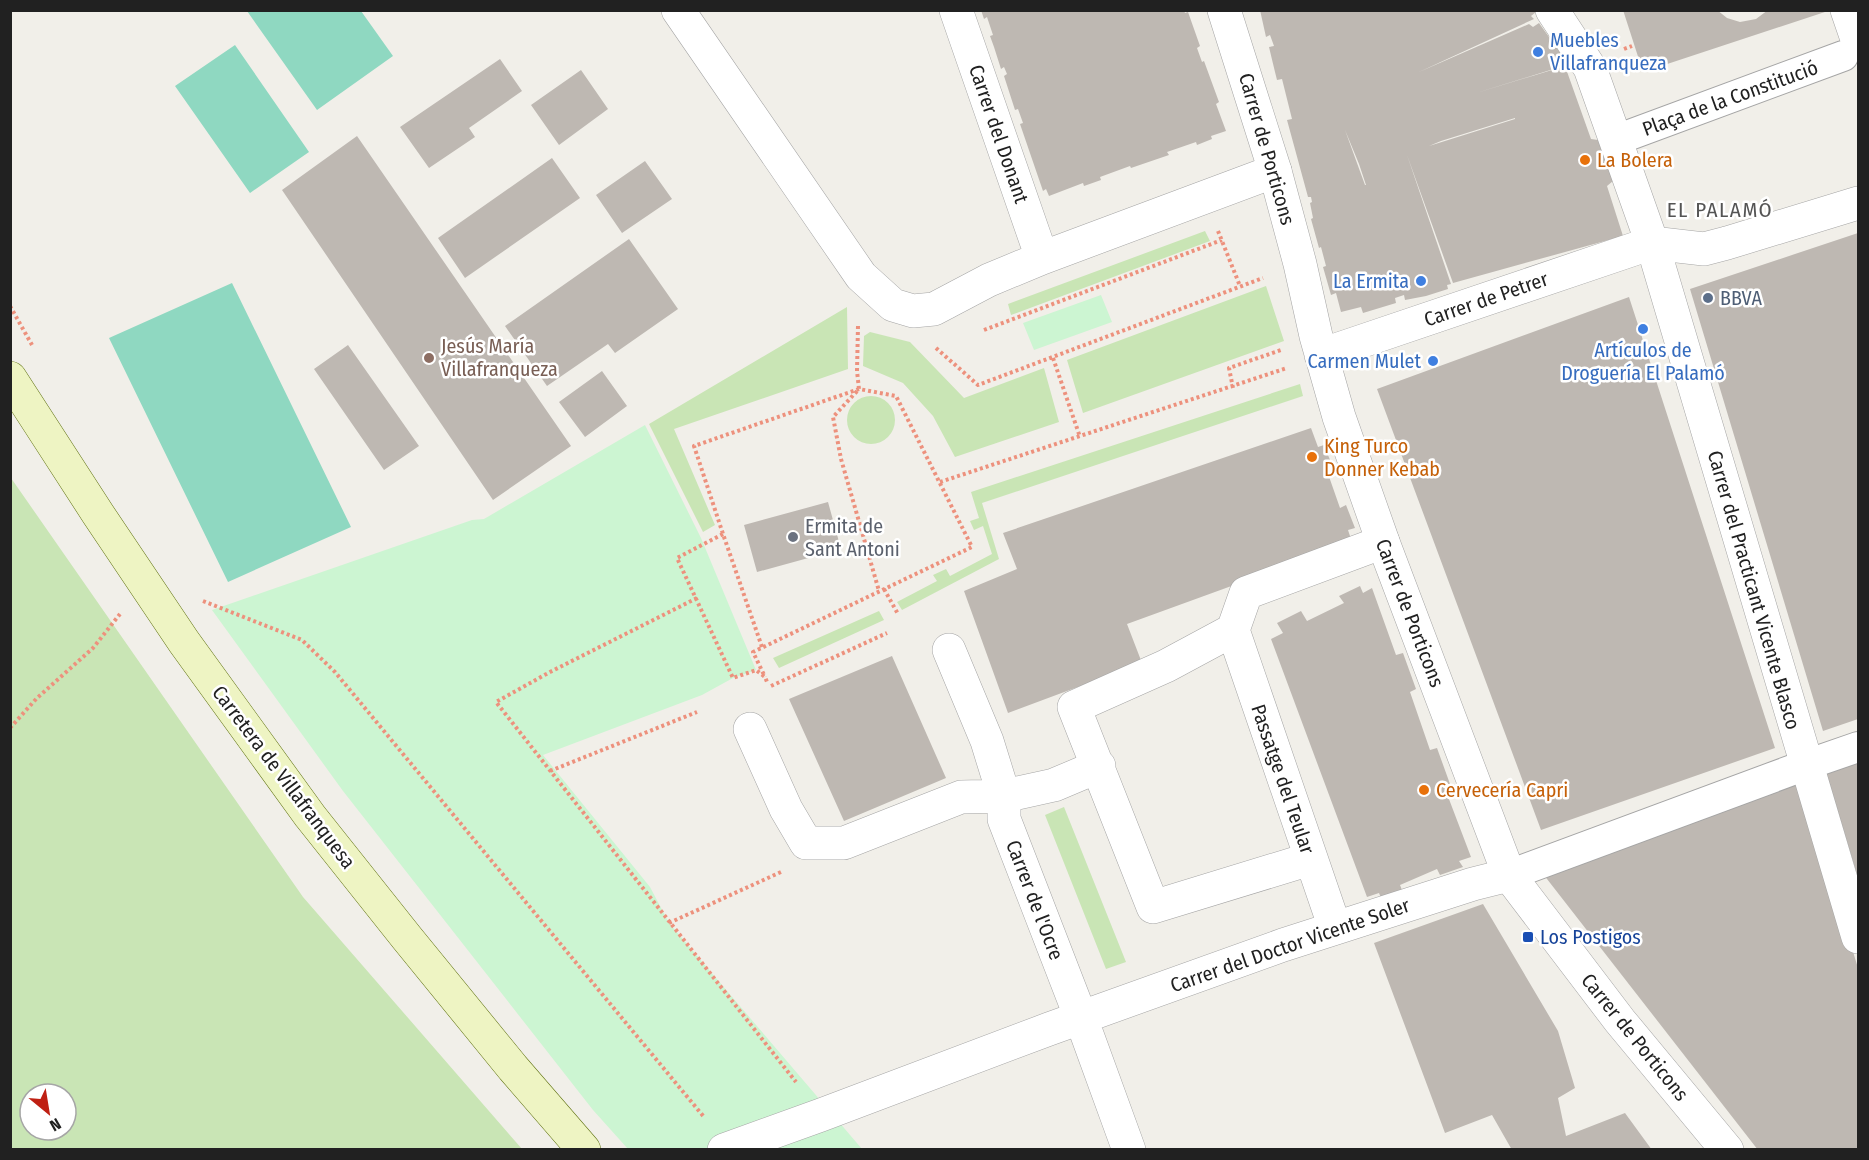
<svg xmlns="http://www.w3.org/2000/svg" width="1869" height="1160" font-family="'Fira Sans Condensed',sans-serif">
	<rect width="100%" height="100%" fill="#f1efe9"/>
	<path fill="#c9e5b5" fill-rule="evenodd" d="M 1205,231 L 1210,241 L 1011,315 L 1008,304 Z
		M 1266,286 L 1284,341 L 1083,413 L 1067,360 Z
		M 847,307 L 848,369 L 674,429 L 715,525 L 703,532 L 649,424 Z
		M 870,332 L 910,342 L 964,398 L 1044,368 L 1059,422 L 955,457 L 933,416 L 903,383 L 863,366 L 864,336 Z
		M 1300,384 L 1303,396 L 982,503 L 999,559 L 902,610 L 897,602 L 937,581 L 933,575 L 946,569 L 950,576 L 992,554 L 983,526 L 974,530 L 970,521 L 979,518 L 971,492 Z
		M847 420a24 24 0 1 1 48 0a24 24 0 1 1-48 0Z
		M 11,478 L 303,897 L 522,1149 L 11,1149 ZM 30,1094 L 66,1094 L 66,1130 L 30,1130 Z
		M 879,611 L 884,620 L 779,668 L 773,658 Z
		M 1064,807 L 1126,962 L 1106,969 L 1045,815 Z"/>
	<path fill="#ccf5d2" d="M 1101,295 L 1112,322 L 1034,350 L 1023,323 Z
		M 645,425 L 701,538 L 756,670 L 733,678 L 702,695 L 543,755 L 650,887 L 669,923 L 862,1149 L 628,1149 L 593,1110 L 343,791 L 212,610 L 472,520 L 484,519 Z"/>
	<path fill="#8fd8c1" d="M 247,11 L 361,11 L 393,56 L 317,110 Z
		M 235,45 L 309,152 L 250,193 L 175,86 Z
		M 232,283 L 351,527 L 228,582 L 109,338 Z"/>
	<path fill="#beb8b2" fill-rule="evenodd" d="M 981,10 L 1184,10 L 1185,13 L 1188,12 L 1200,46 L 1197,48 L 1202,62 L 1204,61 L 1219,102 L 1216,104 L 1226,131 L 1211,136 L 1212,139 L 1197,145 L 1196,142 L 1167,152 L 1169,155 L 1131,168 L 1130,166 L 1100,177 L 1101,180 L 1084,186 L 1083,183 L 1049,196 L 1046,189 L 1043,191 L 1020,124 L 1023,123 L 1018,109 L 1015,110 L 1004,76 L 1007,74 L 1004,67 L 1001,69 L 994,47 L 990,36 L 993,35 L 987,17 L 984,19 Z
		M 1260,10 L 1535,10 L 1536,12 L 1531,16 L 1534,19 L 1419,72 L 1529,24 L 1533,27 L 1539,23 L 1564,58 L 1559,62 L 1560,67 L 1473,94 L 1565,66 L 1591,139 L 1598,140 L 1613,181 L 1607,186 L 1623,236 L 1453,283 L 1407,155 L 1451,284 L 1447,285 L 1448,289 L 1426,296 L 1405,300 L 1404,295 L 1395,298 L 1396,303 L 1363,313 L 1361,307 L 1341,312 L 1336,293 L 1331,295 L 1323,267 L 1326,266 L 1321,247 L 1319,248 L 1311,219 L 1313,218 L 1310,203 L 1312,202 L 1311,197 L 1308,197 L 1287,120 L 1292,119 L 1282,79 L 1277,80 L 1275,72 L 1269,47 L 1274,46 L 1270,35 L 1266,37 ZM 1515,118 L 1515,119 L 1429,146 L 1441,141 ZM 1345,130 L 1359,164 L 1366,185 L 1365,185 Z
		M 1623,10 L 1717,10 L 1727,18 L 1740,22 L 1756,19 L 1768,10 L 1828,11 L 1643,72 Z
		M 500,59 L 522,91 L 469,128 L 475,137 L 429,168 L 400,127 Z
		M 581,70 L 608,109 L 559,145 L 531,105 Z
		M 357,136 L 571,446 L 493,500 L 282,190 Z
		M 552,158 L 580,198 L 465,278 L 438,238 Z
		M 645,161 L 672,199 L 622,233 L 596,195 Z
		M 1858,233 L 1858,719 L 1823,731 L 1690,289 Z
		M 629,239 L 678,309 L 615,353 L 608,344 L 547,386 L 505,326 Z
		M 1629,297 L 1775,748 L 1541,830 L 1377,389 Z
		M 348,345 L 419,446 L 384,470 L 314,369 Z
		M 602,371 L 627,406 L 585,437 L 559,402 Z
		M 1311,428 L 1318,447 L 1324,445 L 1332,465 L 1326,468 L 1340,508 L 1346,505 L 1355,528 L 1348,530 L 1352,542 L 1127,624 L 1142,663 L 1008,713 L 964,591 L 1017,569 L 1003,533 Z
		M 828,502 L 841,549 L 757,572 L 744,525 Z
		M 1360,586 L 1363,593 L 1372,588 L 1396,655 L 1403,653 L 1416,689 L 1410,692 L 1430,750 L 1437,748 L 1450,784 L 1444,786 L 1471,857 L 1459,861 L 1463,867 L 1440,875 L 1437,869 L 1400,885 L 1402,890 L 1381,898 L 1379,893 L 1367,897 L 1271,639 L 1283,633 L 1277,623 L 1301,611 L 1307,621 L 1344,603 L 1339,596 Z
		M 892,656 L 946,778 L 844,821 L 789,699 Z
		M 1858,752 L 1858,878 L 1824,765 Z
		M 1800,778 L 1858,968 L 1858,1150 L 1758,1150 L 1540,870 Z
		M 1483,904 L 1558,1031 L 1575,1088 L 1558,1098 L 1566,1136 L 1625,1113 L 1652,1150 L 1512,1150 L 1492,1115 L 1445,1133 L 1374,943 Z"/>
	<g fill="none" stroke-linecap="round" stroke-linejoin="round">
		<defs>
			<path id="pedestrian" d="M 1616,140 L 1843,56
				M 1509,875 L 1806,765 L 1858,747"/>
			<path id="minor" d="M 678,10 L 861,276 L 893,305 L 913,311 L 934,309 L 989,280 L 1042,258 L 1275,171
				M 956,10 L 1042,258
				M 1847,10 L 1858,42
				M 1233,630 L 1335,928
				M 949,650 L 987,741 L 1004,796 L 1004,819 L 1081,1018 L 1129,1150
				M 750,729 L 786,809 L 806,843 L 844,843 L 961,797 L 1004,796 L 1054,785 L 1099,766
				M 1310,859 L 1153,907 L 1074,707 L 1166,666 L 1233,630 L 1246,593 L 1383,542
				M 724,1150 L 821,1115 L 1049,1029 L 1283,945 L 1473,884 L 1509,875"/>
			<path id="tertiary" d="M 1224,10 L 1275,171 L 1300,264 L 1316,336 L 1339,417 L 1383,542 L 1509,875 L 1620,1021 L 1727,1150
				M 1552,10 L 1590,68 L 1652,243 L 1858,937
				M 1321,355 L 1652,243 L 1704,249 L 1727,243 L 1858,203"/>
			<path id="secondary" d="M 10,378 L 98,514 L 184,642 L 310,816 L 407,938 L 513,1068 L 584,1150"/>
		</defs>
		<use href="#pedestrian" stroke="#a5a5a5" stroke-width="32"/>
		<use href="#minor" stroke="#a5a5a5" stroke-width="34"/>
		<use href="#tertiary" stroke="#a5a5a5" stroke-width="34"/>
		<use href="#secondary" stroke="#5f7110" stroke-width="34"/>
		<path stroke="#ed917d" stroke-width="4" stroke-dasharray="3 3" stroke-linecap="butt" d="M 1624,49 L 1632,46
			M 1218,231 L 1240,286
			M 10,306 L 32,345
			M 858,326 L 857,371 L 859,389 L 833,417 L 841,459 L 879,591
			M 984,330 L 1222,240
			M 936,348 L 978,385 L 1263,278
			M 1053,358 L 1080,437
			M 1233,388 L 1229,368 L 1281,350
			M 940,482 L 1287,368
			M 723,534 L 677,558 L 733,678 L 756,670 L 765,677 L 767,682
			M 884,589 L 898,614
			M 697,598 L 550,672 L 496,702 L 796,1082
			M 203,601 L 302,640 L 335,672 L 704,1117
			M 762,647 L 723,534 L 694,446 L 859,389 L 896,396 L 972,547 L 753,652 L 765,677
			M 771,686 L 887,633
			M 10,728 L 37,698 L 93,648 L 120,614
			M 550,771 L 697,712
			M 669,923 L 781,872"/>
		<use href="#pedestrian" stroke="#fff" stroke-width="30"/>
		<use href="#minor" stroke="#fff" stroke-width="33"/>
		<use href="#tertiary" stroke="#fff" stroke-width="33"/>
		<use href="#secondary" stroke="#eef4c3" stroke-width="33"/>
	</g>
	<g fill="#3f7fe0" stroke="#fff" stroke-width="2">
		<circle cx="1538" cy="52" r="6"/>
		<circle cx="1421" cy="281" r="6"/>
		<circle cx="1643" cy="329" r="6"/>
		<circle cx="1433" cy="361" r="6"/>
	</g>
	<g fill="#e8710a" stroke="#fff" stroke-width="2">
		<circle cx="1585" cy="160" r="6"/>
		<circle cx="1312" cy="457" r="6"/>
		<circle cx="1424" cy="790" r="6"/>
	</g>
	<circle fill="#5c6f8a" stroke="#fff" stroke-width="2" cx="1708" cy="298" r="6"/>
	<circle fill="#8d6e63" stroke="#fff" stroke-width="2" cx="429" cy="358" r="6"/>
	<circle fill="#6b7280" stroke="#fff" stroke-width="2" cx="793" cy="537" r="6"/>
	<rect fill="#1a4fb4" stroke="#fff" stroke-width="2" x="1522" y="931" width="12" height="12" rx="3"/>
	<g text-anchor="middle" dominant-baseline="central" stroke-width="5" stroke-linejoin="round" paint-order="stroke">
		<g font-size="20" fill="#366cbe" stroke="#fff" text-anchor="end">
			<text x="1550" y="40" text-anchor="start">Muebles<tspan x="1550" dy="23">Villafranqueza</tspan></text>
			<text x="1409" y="281">La Ermita</text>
			<text x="1643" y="350" text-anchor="middle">Artículos de<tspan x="1643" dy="23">Droguería El Palamó</tspan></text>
			<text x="1421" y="361">Carmen Mulet</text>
		</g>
		<g font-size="20" fill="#212121" stroke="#fff">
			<text transform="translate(1730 98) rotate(-20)">Plaça de la Constitució</text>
			<text transform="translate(999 134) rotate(71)">Carrer del Donant</text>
			<text transform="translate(1267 149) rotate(74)">Carrer de Porticons</text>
			<text transform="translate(1486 299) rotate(-19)">Carrer de Petrer</text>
			<text transform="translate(1754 590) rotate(74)">Carrer del Practicant Vicente Blasco</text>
			<text transform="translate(1410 613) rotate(69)">Carrer de Porticons</text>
			<text transform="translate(284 777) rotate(53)">Carretera de Villafranquesa</text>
			<text transform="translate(1283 779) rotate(71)">Passatge del Teular</text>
			<text transform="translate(1035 900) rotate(69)">Carrer de l'Ocre</text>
			<text transform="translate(1290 945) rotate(-19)">Carrer del Doctor Vicente Soler</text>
			<text transform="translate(1635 1037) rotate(51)">Carrer de Porticons</text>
		</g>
		<g font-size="20" fill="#c56008" stroke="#fff" text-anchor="start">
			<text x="1597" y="160">La Bolera</text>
			<text x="1324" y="446">King Turco<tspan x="1324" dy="23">Donner Kebab</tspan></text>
			<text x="1436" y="790">Cervecería Capri</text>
		</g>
		<g font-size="20" fill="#4e5e75" stroke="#fff" text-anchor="start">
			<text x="1720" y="298">BBVA</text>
		</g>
		<g font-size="20" fill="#785e54" stroke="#fff" text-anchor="start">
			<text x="441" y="346">Jesús María<tspan x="441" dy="23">Villafranqueza</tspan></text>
		</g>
		<g font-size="20" fill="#5b616d" stroke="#fff" text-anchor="start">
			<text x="805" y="526">Ermita de<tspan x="805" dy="23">Sant Antoni</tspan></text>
		</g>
		<g font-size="20" fill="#164399" stroke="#fff" text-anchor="start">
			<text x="1540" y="937">Los Postigos</text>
		</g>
		<g font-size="21" letter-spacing="1.5" fill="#545454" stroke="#fff">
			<text x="1720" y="210">EL PALAMÓ</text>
		</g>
	</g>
	<rect width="1869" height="1160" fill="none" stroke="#212121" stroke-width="24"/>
	<g transform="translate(48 1112) rotate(150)"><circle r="28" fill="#ffffff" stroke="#a6a6a6" stroke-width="1.5"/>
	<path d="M0-4.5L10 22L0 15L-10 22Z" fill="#bf2013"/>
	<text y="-9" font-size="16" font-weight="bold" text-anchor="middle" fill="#212121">N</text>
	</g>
</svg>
